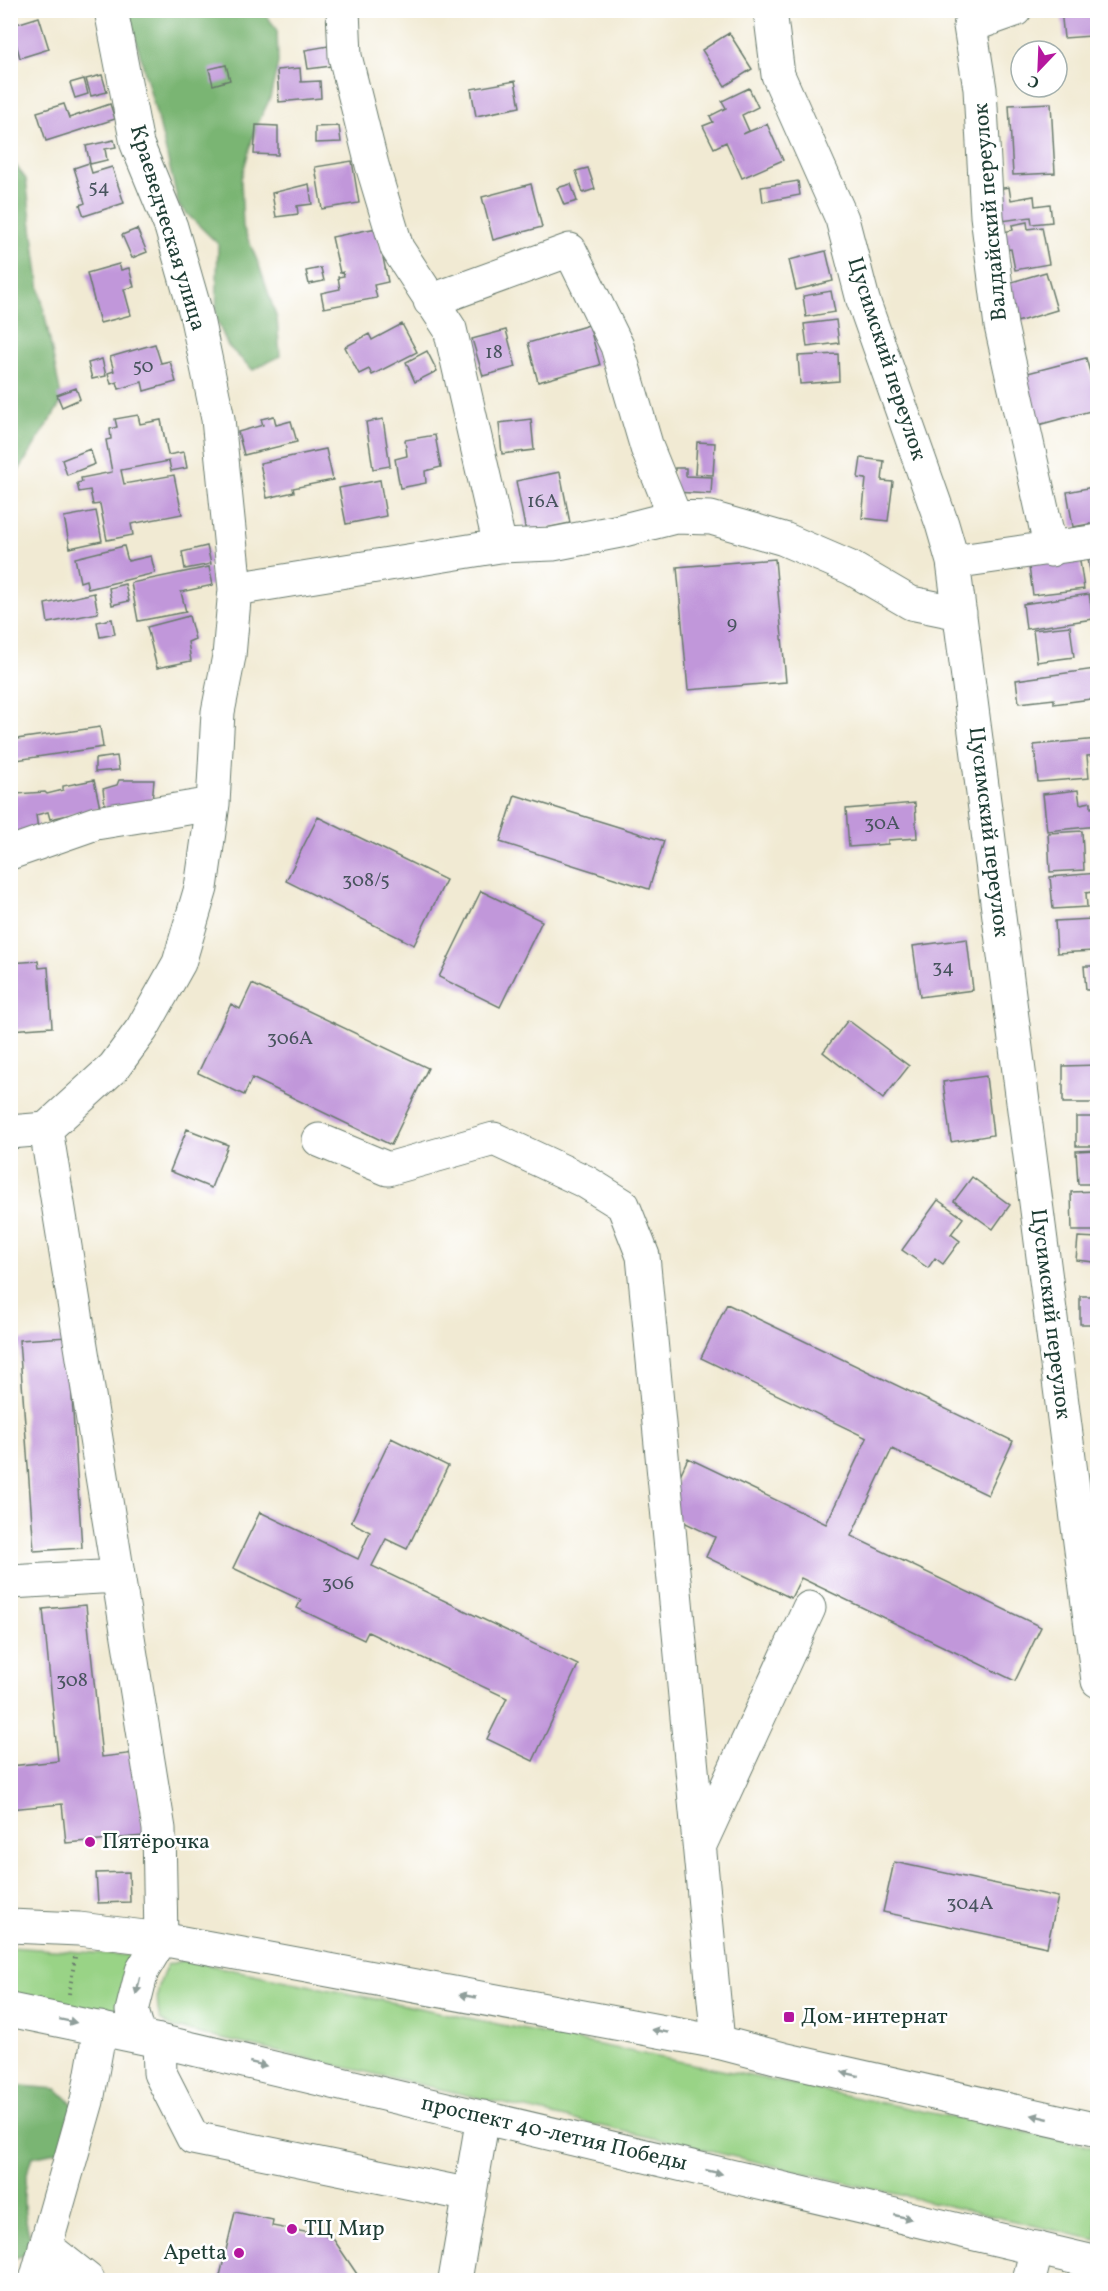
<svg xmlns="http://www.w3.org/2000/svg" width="1108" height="2291" font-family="Vollkorn,serif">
	<rect width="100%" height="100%" fill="#fff"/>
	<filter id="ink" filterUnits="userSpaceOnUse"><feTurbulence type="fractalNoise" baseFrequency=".0167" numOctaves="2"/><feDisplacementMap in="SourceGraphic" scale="12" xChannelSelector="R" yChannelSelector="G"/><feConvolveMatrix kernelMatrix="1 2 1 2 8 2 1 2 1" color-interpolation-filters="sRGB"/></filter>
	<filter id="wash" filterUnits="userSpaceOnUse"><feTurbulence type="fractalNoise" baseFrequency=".008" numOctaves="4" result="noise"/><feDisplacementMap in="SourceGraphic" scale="24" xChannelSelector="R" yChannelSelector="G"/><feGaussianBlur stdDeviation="1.35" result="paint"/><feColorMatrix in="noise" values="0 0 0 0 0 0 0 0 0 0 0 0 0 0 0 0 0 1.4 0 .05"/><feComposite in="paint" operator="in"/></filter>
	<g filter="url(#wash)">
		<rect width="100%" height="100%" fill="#f1ead3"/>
		<path fill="#99d386" stroke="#5c885d" stroke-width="1.5" d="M 10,1947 L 139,1956 L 123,2019 L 11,1996 Z
			M 185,1960 L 1097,2147 L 1097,2240 L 174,2028 L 160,2020 C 155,1996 157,1987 167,1965 Z"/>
		<path fill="#7ab573" stroke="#4c7954" stroke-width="1.5" d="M 128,11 L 262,11 L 277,29 L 278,63 L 270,98 L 255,130 L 241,179 L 243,227 L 259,265 L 277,319 L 280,356 L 253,370 L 228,346 L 216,318 L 218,244 L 179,206 L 161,131 Z
			M 10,158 L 26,179 L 40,291 L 62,401 L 11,483 Z
			M 10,2085 L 57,2089 L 77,2108 L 60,2151 L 32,2157 C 19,2193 23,2216 34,2252 L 16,2258 L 10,2251 Z"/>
		<g id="blocks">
			<path fill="#c197da" d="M 1061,10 L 1098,10 L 1098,46 L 1092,47 L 1091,36 L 1064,38 Z
				M 39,17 L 49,49 L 20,58 L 16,43 L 10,44 L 10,26 Z
				M 729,33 L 752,69 L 725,86 L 702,50 Z
				M 328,46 L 331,66 L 308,69 L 305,50 Z
				M 226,65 L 230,80 L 213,85 L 209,69 Z
				M 300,68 L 301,82 L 320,81 L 321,98 L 279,102 L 277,70 Z
				M 102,75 L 107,92 L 91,96 L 86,79 Z
				M 84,79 L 88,94 L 75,98 L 70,83 Z
				M 515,81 L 520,107 L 476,116 L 471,89 Z
				M 749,88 L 758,107 L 742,115 L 749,131 L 743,134 L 767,124 L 783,160 L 742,178 L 726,142 L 714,148 L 703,126 L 713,122 L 710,116 L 726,108 L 722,101 Z
				M 1051,103 L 1055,173 L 1013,175 L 1009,105 Z
				M 64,104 L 69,118 L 110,104 L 115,119 L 46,141 L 37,112 Z
				M 256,125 L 278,126 L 278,155 L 254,154 Z
				M 339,126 L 341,142 L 315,143 L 315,127 Z
				M 114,140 L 116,147 L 105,149 L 107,160 L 90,164 L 86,146 Z
				M 352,161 L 359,203 L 322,209 L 315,167 Z
				M 89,163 L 92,173 L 112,167 L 124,203 L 84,216 L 80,205 L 85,203 L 74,168 Z
				M 588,168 L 595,189 L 583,193 L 576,171 Z
				M 798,181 L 800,195 L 763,202 L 761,187 Z
				M 309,184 L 312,204 L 297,206 L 298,214 L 276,217 L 272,193 Z
				M 531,184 L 542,227 L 493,240 L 482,197 Z
				M 571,184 L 577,201 L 564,205 L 557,188 Z
				M 1009,187 L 1011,200 L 1034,196 L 1035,206 L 1050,204 L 1052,222 L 1032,224 L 1031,217 L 995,222 L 991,190 Z
				M 1027,222 L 1028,229 L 1042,227 L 1049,264 L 1015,270 L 1011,249 L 1001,250 L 998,233 L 1013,230 L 1012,225 Z
				M 377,228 L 388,282 L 374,285 L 377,298 L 324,308 L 321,293 L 340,289 L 338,277 L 344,276 L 343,272 L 340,273 L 332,237 Z
				M 137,229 L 147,252 L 132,258 L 122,235 Z
				M 826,251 L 833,281 L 796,290 L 789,260 Z
				M 119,264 L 121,270 L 129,268 L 134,287 L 124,289 L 131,315 L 100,323 L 87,273 Z
				M 321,268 L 324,281 L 309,284 L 306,271 Z
				M 1046,272 L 1057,310 L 1017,322 L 1005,284 Z
				M 831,291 L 835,312 L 806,317 L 803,296 Z
				M 836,320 L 839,343 L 807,347 L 804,324 Z
				M 402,324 L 417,352 L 372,375 L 369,369 L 359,374 L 345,347 L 369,334 L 372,340 Z
				M 589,325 L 600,365 L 538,382 L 528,343 Z
				M 506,330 L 516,367 L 483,376 L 472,339 Z
				M 155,344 L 161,363 L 170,361 L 176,382 L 144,391 L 142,382 L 119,389 L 117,382 L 111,384 L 108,373 L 114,371 L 110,357 Z
				M 427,351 L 437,371 L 415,382 L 406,362 Z
				M 838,354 L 839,381 L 800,384 L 798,356 Z
				M 1086,358 L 1098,401 L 1098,409 L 1038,425 L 1024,374 Z
				M 102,359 L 106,376 L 92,379 L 88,363 Z
				M 76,388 L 80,399 L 62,407 L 57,395 Z
				M 138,415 L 140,424 L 161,420 L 168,455 L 184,452 L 187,468 L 171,471 L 169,461 L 121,470 L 124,484 L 174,475 L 182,514 L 131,524 L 133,535 L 107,540 L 100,504 L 93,505 L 90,490 L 79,492 L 77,483 L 82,482 L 81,478 L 112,472 L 106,440 L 111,439 L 110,429 L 117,427 L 115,419 Z
				M 274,416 L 276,425 L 291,421 L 297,442 L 244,455 L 238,432 L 263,425 L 261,419 Z
				M 383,419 L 390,466 L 373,469 L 366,422 Z
				M 531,419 L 534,450 L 502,454 L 499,423 Z
				M 435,435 L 441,467 L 425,471 L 426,483 L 400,488 L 395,459 L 407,456 L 405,440 Z
				M 697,442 L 715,443 L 713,475 L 695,474 Z
				M 90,449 L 95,464 L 67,475 L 62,460 Z
				M 326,449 L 333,480 L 293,488 L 294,492 L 267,498 L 260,463 Z
				M 861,458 L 884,461 L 882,481 L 893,482 L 888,521 L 862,518 L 866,479 L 858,478 Z
				M 675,468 L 686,468 L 686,476 L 712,477 L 711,494 L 674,492 Z
				M 560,472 L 570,523 L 526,532 L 516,481 Z
				M 380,480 L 386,516 L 346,524 L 339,488 Z
				M 1098,486 L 1098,532 L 1091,533 L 1090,524 L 1073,527 L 1067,492 Z
				M 96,511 L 102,541 L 70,548 L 64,517 Z
				M 124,546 L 128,561 L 151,556 L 155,573 L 88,589 L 86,580 L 80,582 L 75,558 Z
				M 207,546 L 211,564 L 185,569 L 182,552 Z
				M 1098,550 L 1098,588 L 1093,589 L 1087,552 Z
				M 1079,554 L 1084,589 L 1033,595 L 1028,560 Z
				M 775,559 L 786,682 L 688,690 L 677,567 Z
				M 209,567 L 213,585 L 181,592 L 186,612 L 138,621 L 131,583 Z
				M 125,584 L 129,601 L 112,605 L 109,588 Z
				M 94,593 L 98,613 L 48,623 L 45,604 Z
				M 1089,594 L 1093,619 L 1026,629 L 1023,604 Z
				M 189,616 L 195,639 L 188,642 L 191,661 L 157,668 L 147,627 Z
				M 112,619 L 115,634 L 100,637 L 97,622 Z
				M 1070,626 L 1074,657 L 1037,662 L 1033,630 Z
				M 1095,669 L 1098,698 L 1054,704 L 1054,699 L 1019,703 L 1016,680 Z
				M 100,727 L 103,747 L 10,761 L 10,740 Z
				M 1098,739 L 1098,755 L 1087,756 L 1089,778 L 1038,782 L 1034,745 Z
				M 117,756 L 119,770 L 95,772 L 95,759 Z
				M 94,780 L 100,808 L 50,819 L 48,812 L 36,815 L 39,836 L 14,842 L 10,831 L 10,790 L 15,790 L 16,794 L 45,792 L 47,794 L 63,790 L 63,786 Z
				M 119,780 L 154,780 L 152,802 L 106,813 L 103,789 L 117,785 Z
				M 1078,790 L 1080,804 L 1091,802 L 1091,808 L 1098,807 L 1098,826 L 1047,831 L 1043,794 Z
				M 515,795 L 664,841 L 649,889 L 500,842 Z
				M 915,803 L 917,838 L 888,840 L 888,844 L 849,847 L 846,809 Z
				M 318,817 L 446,880 L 414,945 L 286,881 Z
				M 1082,831 L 1084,870 L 1050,872 L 1048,833 Z
				M 1098,873 L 1098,891 L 1086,893 L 1087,907 L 1053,909 L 1050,877 Z
				M 481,891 L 542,921 L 500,1007 L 439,977 Z
				M 1092,919 L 1094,951 L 1057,953 L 1055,921 Z
				M 967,939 L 973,990 L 920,997 L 913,946 Z
				M 38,961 L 39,968 L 48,967 L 52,1027 L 10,1030 L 10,963 Z
				M 1084,966 L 1098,966 L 1098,990 L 1086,990 Z
				M 252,984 L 428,1068 L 391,1145 L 252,1078 L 244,1095 L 198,1073 L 231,1004 L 240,1009 Z
				M 848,1020 L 909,1066 L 883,1099 L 823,1052 Z
				M 1098,1065 L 1098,1103 L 1063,1103 L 1063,1066 Z
				M 986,1076 L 993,1135 L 951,1142 L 943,1082 Z
				M 1076,1117 L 1098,1117 L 1098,1146 L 1076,1146 Z
				M 187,1129 L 228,1145 L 211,1188 L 170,1171 Z
				M 1098,1150 L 1098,1184 L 1078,1184 L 1076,1151 Z
				M 972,1177 L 1010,1205 L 993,1229 L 954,1201 Z
				M 1098,1191 L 1098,1231 L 1072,1231 L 1071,1192 Z
				M 938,1200 L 963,1218 L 951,1234 L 960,1241 L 943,1264 L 935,1258 L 928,1268 L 902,1250 Z
				M 1078,1237 L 1098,1238 L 1098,1279 L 1092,1278 L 1094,1262 L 1076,1260 Z
				M 1080,1296 L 1098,1296 L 1098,1324 L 1080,1324 Z
				M 727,1304 L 1013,1441 L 988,1495 L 892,1449 L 851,1536 L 1041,1627 L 1015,1681 L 801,1578 L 791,1598 L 706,1557 L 715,1537 L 663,1512 L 688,1458 L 826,1524 L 867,1438 L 701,1358 Z
				M 68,1337 L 82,1548 L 34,1551 L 19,1340 Z
				M 391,1438 L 448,1466 L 407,1549 L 386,1539 L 372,1566 L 578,1665 L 533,1761 L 487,1739 L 507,1698 L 368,1632 L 364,1640 L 297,1608 L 301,1600 L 233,1568 L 260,1512 L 358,1559 L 370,1532 L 351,1522 Z
				M 86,1605 L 102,1757 L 135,1753 L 144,1836 L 66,1843 L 62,1804 L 10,1809 L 10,1766 L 58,1761 L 43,1609 Z
				M 894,1862 L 1058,1897 L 1047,1947 L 883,1912 Z
				M 129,1872 L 130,1902 L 98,1903 L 96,1873 Z
				M 235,2212 L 273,2220 L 272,2226 L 332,2237 L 361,2280 L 219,2280 Z"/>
		</g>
	</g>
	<g filter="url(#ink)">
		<use href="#blocks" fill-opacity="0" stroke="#687a6c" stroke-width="1.5"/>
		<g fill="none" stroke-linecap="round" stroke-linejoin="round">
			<defs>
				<path id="minor" d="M 111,10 L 137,144 L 171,227 L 196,314 L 218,419 L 235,589 L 229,656 L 218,712 L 213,804 L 201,888 L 179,963 L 142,1029 L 114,1067 L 46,1129 L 159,1829 L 161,1939
					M 343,10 L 345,56 L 372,165 L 397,248 L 450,329 L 500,546
					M 770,10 L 778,75 L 842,219 L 863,300 L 942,524 L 953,562 L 1098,1681
					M 1015,10 L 970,26 L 980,89 L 987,216 L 1001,326 L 1051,550
					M 430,301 L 570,250 L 617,346 L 647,448 L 675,517
					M 953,562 L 1098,541
					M 235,589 L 500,546 L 553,544 L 620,531 L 675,517 L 711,518 L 784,539 L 851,568 L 911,603 L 960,613
					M 10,853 L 96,823 L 213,804
					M 10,1132 L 46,1129
					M 319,1140 L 388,1169 L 494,1139 L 586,1182 L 623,1205 L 643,1256 L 718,2042
					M 10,1582 L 118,1576
					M 700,1845 L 809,1608
					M 159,2041 L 160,2073 L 193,2138 L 470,2195
					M 45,2246 L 88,2280
					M 36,2280 L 87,2101 L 100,2028
					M 455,2280 L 483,2117
					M 1029,2280 L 1037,2248"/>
				<path id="major" d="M 10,1926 L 79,1929 L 161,1939 L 718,2042 L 783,2059 L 1098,2130
					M 10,2010 L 159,2041 L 1098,2263
					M 140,2037 L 132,2011 L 142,1971 L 161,1939"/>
			</defs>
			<use href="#minor" stroke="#687a6c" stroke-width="35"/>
			<use href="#major" stroke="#687a6c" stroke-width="35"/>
			<path stroke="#687a6c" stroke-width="4" stroke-dasharray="1.5 4.5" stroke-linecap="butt" d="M 69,1994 L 75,1957"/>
			<use href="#minor" stroke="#fff" stroke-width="33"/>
			<use href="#major" stroke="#fff" stroke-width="33"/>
		</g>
		<defs><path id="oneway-solid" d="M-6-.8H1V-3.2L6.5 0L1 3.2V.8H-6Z" transform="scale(1.5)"/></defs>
		<g fill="#8f9e9a">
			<use href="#oneway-solid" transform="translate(138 1986) rotate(104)"/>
			<use href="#oneway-solid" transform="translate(468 1996) rotate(-170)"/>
			<use href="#oneway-solid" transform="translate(68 2021) rotate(12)"/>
			<use href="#oneway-solid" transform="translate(660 2031) rotate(-170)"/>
			<use href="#oneway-solid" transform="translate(258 2064) rotate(13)"/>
			<use href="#oneway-solid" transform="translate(850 2074) rotate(-167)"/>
			<use href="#oneway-solid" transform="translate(1040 2117) rotate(-167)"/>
			<use href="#oneway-solid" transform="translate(714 2172) rotate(13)"/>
			<use href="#oneway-solid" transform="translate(903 2217) rotate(13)"/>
		</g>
	</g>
	<g fill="#b5179e" stroke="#fff" stroke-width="2">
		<circle cx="90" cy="1842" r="6"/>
		<rect x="783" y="2011" width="12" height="12" rx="3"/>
		<circle cx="292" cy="2229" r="6"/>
		<circle cx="239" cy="2253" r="6"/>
	</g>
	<g text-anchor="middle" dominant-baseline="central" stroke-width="5" stroke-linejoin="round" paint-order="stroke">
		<g font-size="20" fill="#48545e">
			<text x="99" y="188">54</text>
			<text x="494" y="353">18</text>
			<text x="143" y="367">50</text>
			<text x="543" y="502">16А</text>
			<text x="732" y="624">9</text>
			<text x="882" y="824">30А</text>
			<text x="366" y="881">308/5</text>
			<text x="943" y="968">34</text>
			<text x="290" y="1039">306А</text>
			<text x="338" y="1584">306</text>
			<text x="72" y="1681">308</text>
			<text x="970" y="1904">304А</text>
		</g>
		<g font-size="22" fill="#1f3d34" stroke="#fff">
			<text transform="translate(991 212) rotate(-95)">Валдайский переулок</text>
			<text transform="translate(167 228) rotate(73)">Краеведческая улица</text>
			<text transform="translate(886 359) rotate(72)">Цусимский переулок</text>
			<text transform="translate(988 832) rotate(83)">Цусимский переулок</text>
			<text transform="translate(1050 1314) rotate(83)">Цусимский переулок</text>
			<text transform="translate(554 2134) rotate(13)">проспект 40-летия Победы</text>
		</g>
		<g font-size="22" fill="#1f3d34" stroke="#fff" text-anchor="start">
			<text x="102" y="1842">Пятёрочка</text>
			<text x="801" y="2017">Дом-интернат</text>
			<text x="304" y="2229">ТЦ Мир</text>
			<text x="227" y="2253" text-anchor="end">Apetta</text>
		</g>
	</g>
	<rect width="1108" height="2291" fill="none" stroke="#fff" stroke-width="36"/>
	<g transform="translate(1039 69) rotate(203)"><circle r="28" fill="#ffffff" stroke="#a5b1ae" stroke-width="1.5"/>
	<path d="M0-4.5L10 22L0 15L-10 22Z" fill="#b5179e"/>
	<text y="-9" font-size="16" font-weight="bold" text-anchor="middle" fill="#1f3d34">С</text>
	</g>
</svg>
